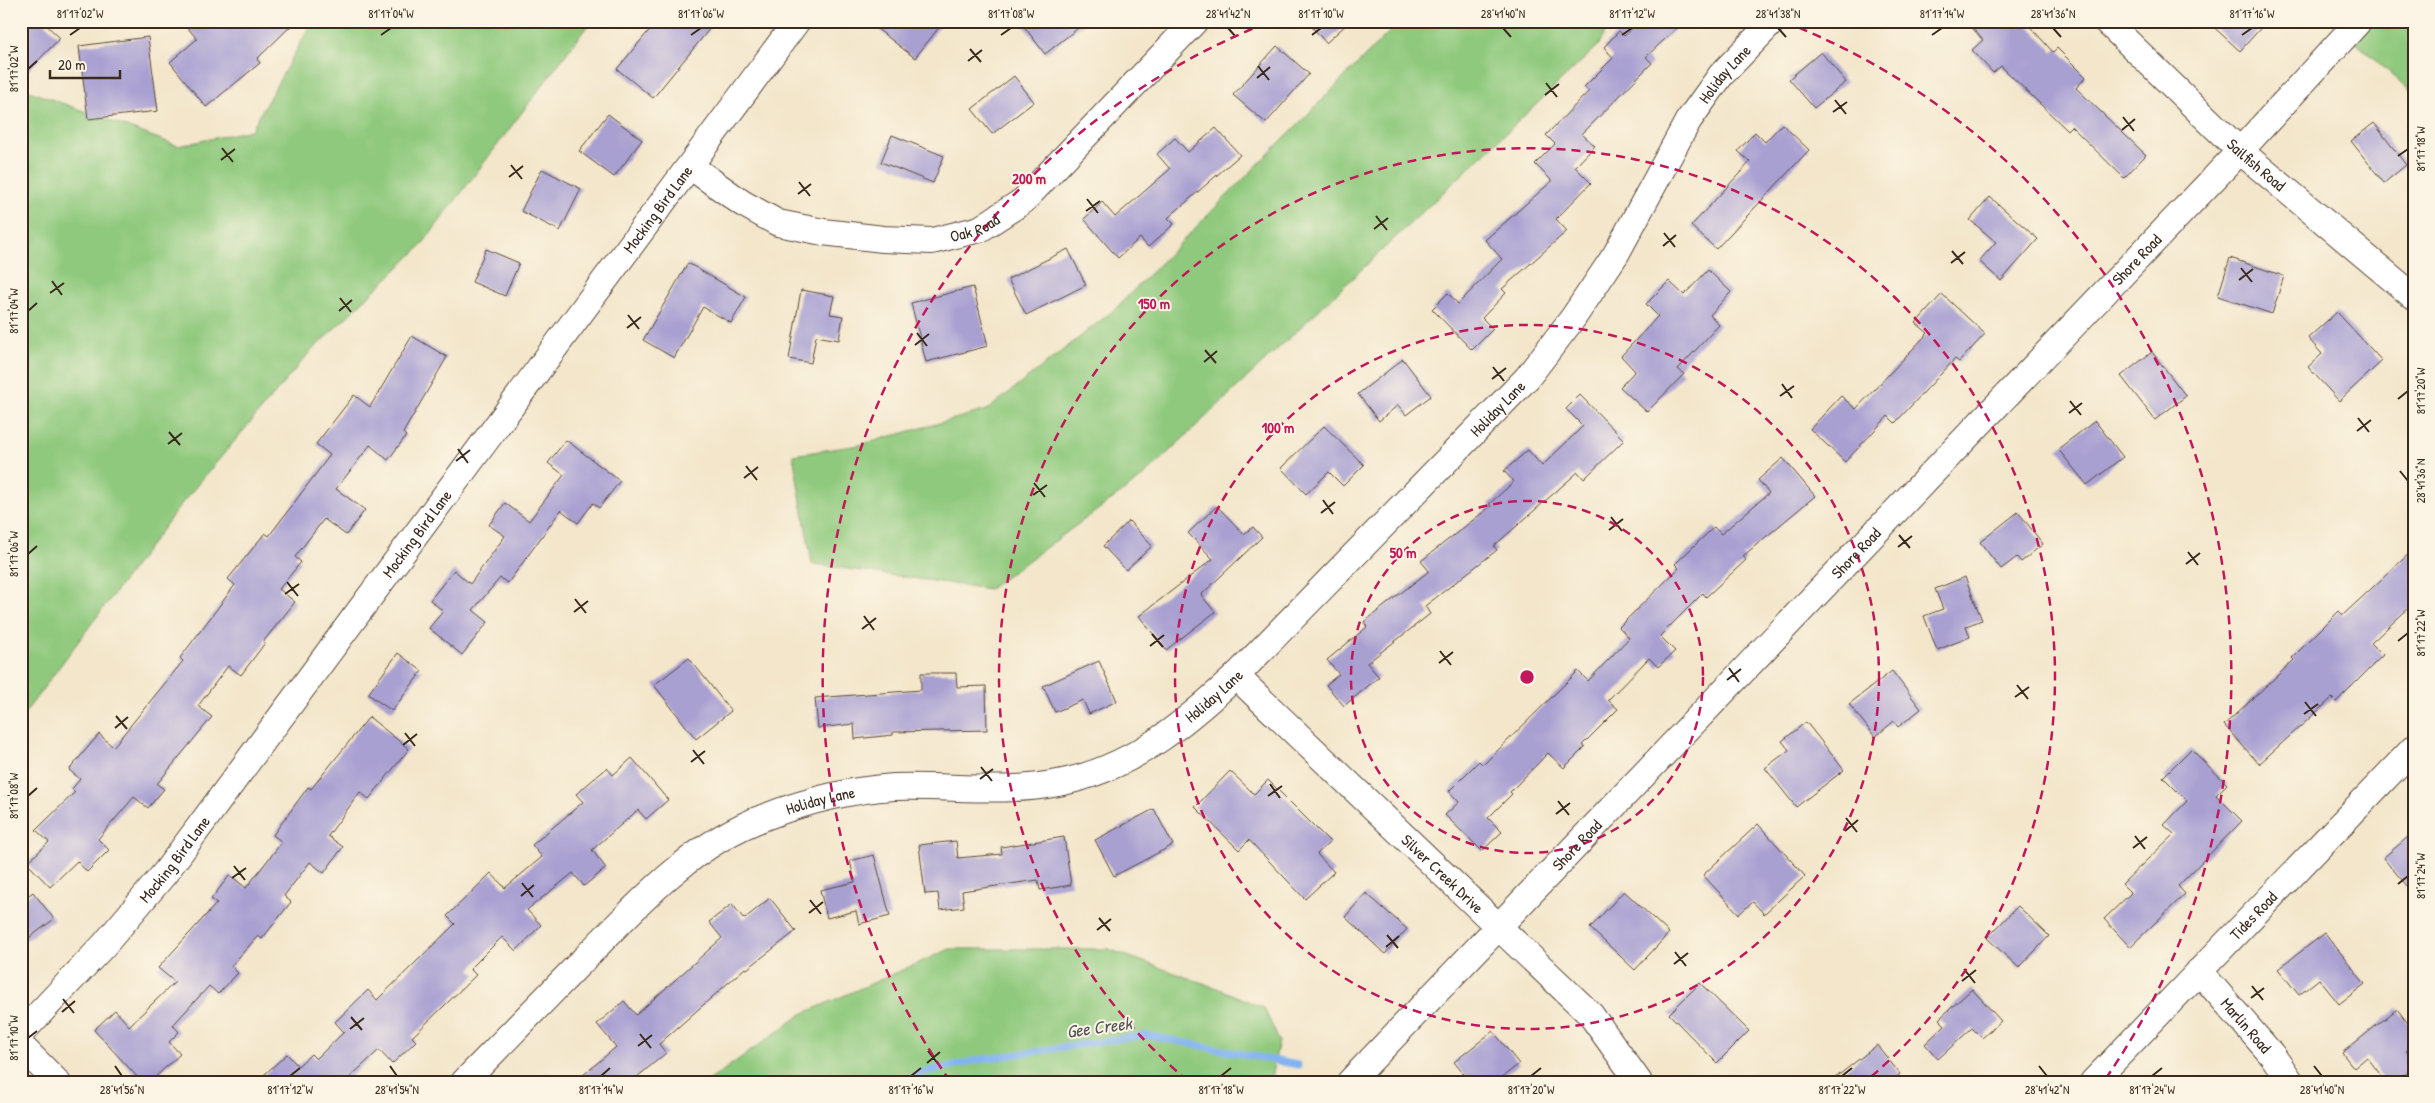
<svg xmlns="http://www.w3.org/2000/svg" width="2435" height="1103" font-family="'Patrick Hand',sans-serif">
	<rect width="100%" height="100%" fill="#fcf5e5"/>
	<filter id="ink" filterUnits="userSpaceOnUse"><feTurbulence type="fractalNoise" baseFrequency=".02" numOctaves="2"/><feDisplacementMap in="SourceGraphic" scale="10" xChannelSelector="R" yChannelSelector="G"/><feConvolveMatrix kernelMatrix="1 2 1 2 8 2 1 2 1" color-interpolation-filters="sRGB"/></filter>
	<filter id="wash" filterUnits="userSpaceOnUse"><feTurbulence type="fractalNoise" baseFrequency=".0096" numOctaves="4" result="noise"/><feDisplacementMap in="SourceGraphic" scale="20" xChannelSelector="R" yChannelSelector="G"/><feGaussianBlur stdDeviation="1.12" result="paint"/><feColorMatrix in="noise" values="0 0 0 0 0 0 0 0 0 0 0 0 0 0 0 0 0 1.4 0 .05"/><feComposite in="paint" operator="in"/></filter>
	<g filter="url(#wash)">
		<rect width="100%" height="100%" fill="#f3e6cb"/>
		<path fill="#8fc97d" stroke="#657a4e" d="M 313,21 L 591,21 L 421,246 L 309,353 L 182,503 L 21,718 L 21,88 L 178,146 L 251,130 Z
			M 1400,21 L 1611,21 L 1598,46 L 1140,479 L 989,589 L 812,564 L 793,455 L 859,445 L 987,410 L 1114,310 Z
			M 2376,21 L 2414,21 L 2414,94 L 2356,43 Z
			M 950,949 L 1108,949 L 1222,990 L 1264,1008 L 1279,1041 L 1271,1078 L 1258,1082 L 707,1082 L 802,1014 Z"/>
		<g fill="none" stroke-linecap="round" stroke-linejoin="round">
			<path stroke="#84b4f0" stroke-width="7" d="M 907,1082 L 920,1073 L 978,1060 L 1146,1035 L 1298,1065"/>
		</g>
		<g id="blocks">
			<path fill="#a9a0d2" d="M 21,21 L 42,21 L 60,38 L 21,78 Z
				M 182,21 L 296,21 L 257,59 L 260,63 L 206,107 L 170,62 L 197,39 Z
				M 657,21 L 716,21 L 653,98 L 617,69 Z
				M 867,21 L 944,21 L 915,58 Z
				M 1020,21 L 1087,21 L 1045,54 Z
				M 1307,21 L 1350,21 L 1326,43 Z
				M 1639,21 L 1684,21 L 1646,57 L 1652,63 L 1582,134 L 1595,146 L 1575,167 L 1591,183 L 1556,219 L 1567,231 L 1502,289 L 1506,293 L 1482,318 L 1493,329 L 1472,350 L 1432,309 L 1448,293 L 1458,304 L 1502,259 L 1485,240 L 1552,181 L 1535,164 L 1555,144 L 1546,135 L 1589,91 L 1584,87 L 1613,58 L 1604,47 L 1619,31 L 1624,36 Z
				M 1966,21 L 2025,21 L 2053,52 L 2057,48 L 2086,77 L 2076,88 L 2146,155 L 2124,178 L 2071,126 L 2067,130 L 2001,66 L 1993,73 L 1972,50 L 1983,40 Z
				M 2207,21 L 2267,21 L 2240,51 Z
				M 148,37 L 158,111 L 88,119 L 79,46 Z
				M 1277,46 L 1309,74 L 1266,123 L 1233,95 Z
				M 1821,52 L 1846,82 L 1814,108 L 1789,79 Z
				M 1014,76 L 1034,102 L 992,134 L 972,109 Z
				M 608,114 L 642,140 L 614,177 L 579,151 Z
				M 2374,123 L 2406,165 L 2384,183 L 2351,141 Z
				M 1782,124 L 1809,150 L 1716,249 L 1691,226 L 1750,162 L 1738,151 L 1755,132 L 1765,142 Z
				M 1216,128 L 1240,155 L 1168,218 L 1174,224 L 1148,247 L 1140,238 L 1118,258 L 1084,219 L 1102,202 L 1115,217 L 1170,169 L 1157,154 L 1175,138 L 1188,152 Z
				M 892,135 L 944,156 L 933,183 L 881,162 Z
				M 542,169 L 581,189 L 560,231 L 521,211 Z
				M 1990,197 L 2038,239 L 2001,281 L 1979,261 L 1996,242 L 1970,220 Z
				M 486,249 L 519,263 L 505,296 L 472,282 Z
				M 1068,249 L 1086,285 L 1026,315 L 1008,279 Z
				M 2230,258 L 2284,276 L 2272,314 L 2218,296 Z
				M 688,263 L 746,297 L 731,323 L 703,307 L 674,358 L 643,340 Z
				M 1708,270 L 1731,292 L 1710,315 L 1719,325 L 1678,369 L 1684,374 L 1647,412 L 1620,387 L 1635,371 L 1621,356 L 1658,316 L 1646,304 L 1669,281 L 1684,295 Z
				M 973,287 L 988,346 L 926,362 L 911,303 Z
				M 801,290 L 834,296 L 830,314 L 843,316 L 839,340 L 816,336 L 811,363 L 789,359 Z
				M 1942,294 L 1985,334 L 1959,362 L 1955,359 L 1895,423 L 1888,416 L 1845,462 L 1810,429 L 1841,396 L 1856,409 L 1928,333 L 1916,323 Z
				M 2337,312 L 2382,361 L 2339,401 L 2308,367 L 2322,354 L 2308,338 Z
				M 412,336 L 447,357 L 403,433 L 406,436 L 388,460 L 370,445 L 336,489 L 365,510 L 346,535 L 324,519 L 295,557 L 301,562 L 279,589 L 295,602 L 263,642 L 265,643 L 241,675 L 228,666 L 198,706 L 212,717 L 157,784 L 164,789 L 148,808 L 134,797 L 98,839 L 109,850 L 87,872 L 77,861 L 50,887 L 27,863 L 49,842 L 36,830 L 75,792 L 72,789 L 80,779 L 69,770 L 99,734 L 113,747 L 183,661 L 180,658 L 235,585 L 228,579 L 265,533 L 269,536 L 330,455 L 316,444 L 354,395 L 370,407 Z
				M 2152,352 L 2186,396 L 2155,420 L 2121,376 Z
				M 1403,359 L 1431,396 L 1406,415 L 1398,405 L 1379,421 L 1358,394 Z
				M 1580,395 L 1624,440 L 1584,479 L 1578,472 L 1494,546 L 1497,550 L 1425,606 L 1430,614 L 1367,663 L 1379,677 L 1344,706 L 1326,685 L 1339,674 L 1327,660 L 1367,627 L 1364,622 L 1429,571 L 1421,561 L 1491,506 L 1489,504 L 1514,482 L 1504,471 L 1528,450 L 1542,466 L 1583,426 L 1566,409 Z
				M 2095,421 L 2123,457 L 2087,485 L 2058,449 Z
				M 1324,426 L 1364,465 L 1343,486 L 1329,472 L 1306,494 L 1281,468 Z
				M 566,440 L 620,481 L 599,508 L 593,503 L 578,523 L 561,510 L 508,583 L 500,578 L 473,610 L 488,622 L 462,655 L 429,628 L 443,611 L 430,600 L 454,570 L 470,584 L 505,536 L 489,525 L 505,503 L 529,521 L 564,475 L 548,463 Z
				M 1783,458 L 1815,496 L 1743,556 L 1746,560 L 1706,597 L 1703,593 L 1660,636 L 1675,651 L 1658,667 L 1649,658 L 1608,700 L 1618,709 L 1582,745 L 1585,747 L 1564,768 L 1548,753 L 1510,792 L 1512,794 L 1488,818 L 1502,832 L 1482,851 L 1445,815 L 1459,802 L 1449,791 L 1479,761 L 1483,765 L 1578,671 L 1588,681 L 1629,638 L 1619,627 L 1679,568 L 1675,564 L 1714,527 L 1721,534 L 1769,493 L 1758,480 Z
				M 1217,506 L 1244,534 L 1253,527 L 1262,537 L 1201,595 L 1215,612 L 1166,650 L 1139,616 L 1213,559 L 1188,533 Z
				M 2018,512 L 2043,544 L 2021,562 L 2017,557 L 2001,569 L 1980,542 Z
				M 1129,521 L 1152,546 L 1126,570 L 1103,546 Z
				M 2414,549 L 2414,603 L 2371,643 L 2383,655 L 2336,702 L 2332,698 L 2259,764 L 2224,725 L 2294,660 L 2292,658 L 2339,611 L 2343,615 Z
				M 1965,577 L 1982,620 L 1966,626 L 1970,637 L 1937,650 L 1924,616 L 1943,609 L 1935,589 Z
				M 398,653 L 422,671 L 392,711 L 368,694 Z
				M 689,658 L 731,711 L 696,739 L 654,685 Z
				M 1099,661 L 1117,701 L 1089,714 L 1083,700 L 1055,712 L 1043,686 Z
				M 1892,671 L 1921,709 L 1898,727 L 1894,721 L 1875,737 L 1849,704 Z
				M 921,673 L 956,673 L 957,687 L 986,686 L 987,730 L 893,732 L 893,735 L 855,739 L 854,724 L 818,728 L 815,698 L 921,690 Z
				M 369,717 L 409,749 L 369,799 L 360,792 L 328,836 L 343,847 L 324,873 L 310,862 L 284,896 L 291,902 L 262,939 L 258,936 L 231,966 L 238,973 L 218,994 L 209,986 L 173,1025 L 179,1032 L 169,1042 L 180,1054 L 150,1082 L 142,1082 L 94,1030 L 115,1010 L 129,1026 L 175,982 L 158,968 L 217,903 L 211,899 L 230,875 L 246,888 L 282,842 L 273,835 L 308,787 L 311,789 Z
				M 1806,722 L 1844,770 L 1796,807 L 1765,768 L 1789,750 L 1782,741 Z
				M 2191,749 L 2227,784 L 2216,795 L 2242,821 L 2178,886 L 2185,894 L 2130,947 L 2104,919 L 2131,893 L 2122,884 L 2174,834 L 2164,825 L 2187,801 L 2163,777 Z
				M 632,758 L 668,800 L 646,819 L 638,810 L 592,850 L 606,868 L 584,886 L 573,873 L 527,910 L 541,925 L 516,951 L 502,937 L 470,969 L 476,975 L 412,1037 L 416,1041 L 392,1064 L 379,1050 L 345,1082 L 256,1082 L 287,1054 L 298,1066 L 311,1054 L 316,1059 L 344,1032 L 335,1022 L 368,990 L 377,1000 L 455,924 L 447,916 L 491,873 L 505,888 L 542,857 L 532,845 L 583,802 L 576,794 L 607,768 L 613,775 Z
				M 1230,771 L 1254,794 L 1268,780 L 1330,842 L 1317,854 L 1334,872 L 1305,899 L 1249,840 L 1239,850 L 1195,807 Z
				M 1154,809 L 1173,845 L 1114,876 L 1095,840 Z
				M 1758,824 L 1805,876 L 1764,914 L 1753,902 L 1739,914 L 1703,875 Z
				M 2414,832 L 2414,894 L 2383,858 Z
				M 1064,837 L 1071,885 L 1040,890 L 1038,880 L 962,891 L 964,907 L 940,910 L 938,893 L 925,894 L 919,845 L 956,841 L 958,858 L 1002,854 L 1001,847 Z
				M 874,855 L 890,916 L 859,924 L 856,911 L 827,918 L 820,890 L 855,882 L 850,861 Z
				M 1624,891 L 1669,933 L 1635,970 L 1590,928 Z
				M 33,892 L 54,919 L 21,944 L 21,901 Z
				M 1366,893 L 1407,929 L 1385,954 L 1345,917 Z
				M 770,898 L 796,931 L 747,969 L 745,968 L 659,1044 L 666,1053 L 631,1082 L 575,1082 L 616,1047 L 597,1024 L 624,1001 L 636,1015 L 722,938 L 709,922 L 732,904 L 744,919 Z
				M 2018,906 L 2049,936 L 2019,968 L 1987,938 Z
				M 2325,933 L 2365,984 L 2339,1004 L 2319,979 L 2299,995 L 2278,969 Z
				M 1700,983 L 1749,1031 L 1717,1063 L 1669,1014 Z
				M 1972,989 L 2001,1021 L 1982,1038 L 1972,1028 L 1938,1059 L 1925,1044 L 1945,1025 L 1939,1019 Z
				M 2397,1009 L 2414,1031 L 2414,1045 L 2406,1051 L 2414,1060 L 2414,1067 L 2395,1082 L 2386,1082 L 2367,1057 L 2354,1068 L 2342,1053 Z
				M 1493,1031 L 1519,1064 L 1496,1082 L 1470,1082 L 1454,1062 Z
				M 1877,1045 L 1900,1074 L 1890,1082 L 1830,1082 Z"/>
		</g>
	</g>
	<g filter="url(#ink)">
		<use href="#blocks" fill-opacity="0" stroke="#574638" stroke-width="1"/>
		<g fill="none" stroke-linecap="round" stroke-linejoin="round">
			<defs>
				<g id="minor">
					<path id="s1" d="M 2106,21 L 2240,151 L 2414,297"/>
					<path id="s2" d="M 690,166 L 742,203 L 778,223 L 823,232 L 883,239 L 932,241 L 980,229 L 1023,201 L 1195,21"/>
					<path id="s3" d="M 1236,676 L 1591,1015 L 1639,1082"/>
					<path id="s4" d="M 2199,971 L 2272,1055 L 2291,1082"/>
					<path id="s5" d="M 21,1033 L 104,945 L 165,873 L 797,21"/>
					<path d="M 21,1046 L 57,1082"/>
					<path id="s6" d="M 464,1082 C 504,1041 543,1001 583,960 C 636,906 691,844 765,817 C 806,801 849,790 894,787 C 948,785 1004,794 1058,783 C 1131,769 1183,725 1236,676 L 1527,378 L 1573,318 L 1616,254 L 1688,121 L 1721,75 L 1773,21"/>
					<path id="s7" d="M 1350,1082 L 2240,151 L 2359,21"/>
					<path id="s8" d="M 2093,1082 L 2414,748"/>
				</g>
			</defs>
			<use href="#minor" stroke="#574638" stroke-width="28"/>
			<use href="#minor" stroke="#fff" stroke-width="26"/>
		</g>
	</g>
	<path fill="none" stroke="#3b2a1e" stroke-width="2" d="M 1228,28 L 1236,37M 1503,28 L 1511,37M 1778,28 L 1786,37M 2053,28 L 2061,37M 70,35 L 80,28M 381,35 L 391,28M 691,35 L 701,28M 1001,35 L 1011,28M 1312,35 L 1321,28M 1622,35 L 1632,28M 1932,35 L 1942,28M 2242,35 L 2252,28M 970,49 L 981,62M 968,61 L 982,50M 1258,66 L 1269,80M 28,69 L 37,61M 1257,78 L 1270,67M 1546,83 L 1557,97M 1545,95 L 1559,84M 1835,100 L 1846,114M 1833,112 L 1847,102M 2123,117 L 2134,131M 2122,130 L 2135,119M 222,148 L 233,162M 2398,156 L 2408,149M 221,160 L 235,149M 511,165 L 522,179M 509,177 L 523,166M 799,182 L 810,196M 798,194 L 811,184M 1087,199 L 1098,213M 1086,211 L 1100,201M 1376,216 L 1387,230M 1374,229 L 1388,218M 1664,233 L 1675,247M 1663,246 L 1676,235M 1952,251 L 1963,264M 1951,263 L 1965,252M 2241,268 L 2252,282M 2239,280 L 2253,269M 52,281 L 62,295M 50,293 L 64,283M 340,298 L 351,312M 28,311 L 37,303M 339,311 L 352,300M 628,315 L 639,329M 627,328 L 641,317M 917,333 L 927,346M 915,345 L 929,334M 1205,350 L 1216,363M 1204,362 L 1217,351M 1493,367 L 1504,381M 1492,379 L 1506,368M 1782,384 L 1792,398M 1780,396 L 1794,386M 2398,399 L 2408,391M 2070,401 L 2081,415M 2069,413 L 2082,403M 2358,418 L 2369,432M 2357,431 L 2371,420M 169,432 L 180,445M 168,444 L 182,433M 458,449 L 468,463M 456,461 L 470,450M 746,466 L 757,480M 2400,471 L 2408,481M 744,478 L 758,467M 1034,483 L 1045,497M 1033,495 L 1047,485M 1323,500 L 1333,514M 1321,513 L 1335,502M 1611,517 L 1622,531M 1609,530 L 1623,519M 1899,535 L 1910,548M 1898,547 L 1912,536M 2188,552 L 2198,565M 28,554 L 37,546M 2186,564 L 2200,553M 287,582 L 298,596M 285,594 L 299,584M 575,599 L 586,613M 574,612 L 588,601M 864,616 L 874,630M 862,629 L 876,618M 1152,634 L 1163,647M 2398,641 L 2408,633M 1150,646 L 1164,635M 1440,651 L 1451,665M 1439,663 L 1453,652M 1729,668 L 1739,682M 1727,680 L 1741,669M 2017,685 L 2028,699M 2015,697 L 2029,687M 2305,702 L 2316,716M 2304,714 L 2318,704M 116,716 L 127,729M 115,728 L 128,717M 405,733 L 415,746M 403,745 L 417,734M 693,750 L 704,764M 691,762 L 705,751M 981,767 L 992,781M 980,779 L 993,769M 1270,784 L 1280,798M 28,796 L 37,788M 1268,796 L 1282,786M 1558,801 L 1569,815M 1556,814 L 1570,803M 1846,818 L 1857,832M 1845,831 L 1858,820M 2135,836 L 2145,849M 2133,848 L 2147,837M 234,866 L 245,880M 232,878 L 246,868M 522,883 L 533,897M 2398,884 L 2408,876M 521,896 L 534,885M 810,900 L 821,914M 809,913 L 823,902M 1099,918 L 1110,931M 1097,930 L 1111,919M 1387,935 L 1398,948M 1386,947 L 1399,936M 1675,952 L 1686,966M 1674,964 L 1688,953M 1964,969 L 1975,983M 1962,981 L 1976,970M 2252,986 L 2263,1000M 2251,998 L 2264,988M 63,999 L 74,1013M 62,1012 L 75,1001M 351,1017 L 362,1030M 350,1029 L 364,1018M 640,1034 L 651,1048M 28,1038 L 37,1031M 638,1046 L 652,1035M 928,1051 L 939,1065M 927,1063 L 940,1052M 115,1066 L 122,1076M 390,1066 L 397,1076M 2039,1066 L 2047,1076M 2314,1066 L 2322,1076M 290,1076 L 300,1068M 601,1076 L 610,1068M 911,1076 L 921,1068M 1221,1076 L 1231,1068M 1531,1076 L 1541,1068M 1842,1076 L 1852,1068M 2152,1076 L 2162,1068"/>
	<g fill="none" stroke="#c2185b" stroke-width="2.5" stroke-dasharray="9 6">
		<circle cx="1527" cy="677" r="176"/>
		<circle cx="1527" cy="677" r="352"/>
		<path d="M1188 1081A528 528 0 1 1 1866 1081"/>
		<path d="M950 1081A704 704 0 0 1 1269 22M1785 22A704 704 0 0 1 2104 1081"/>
	</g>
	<g text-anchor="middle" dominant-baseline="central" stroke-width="4" stroke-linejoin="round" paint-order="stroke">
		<g font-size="16" fill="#3b2a1e" stroke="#fcf5e5">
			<text stroke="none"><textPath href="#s6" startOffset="1692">Holiday Lane</textPath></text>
			<text stroke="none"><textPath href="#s1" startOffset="208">Sailfish Road</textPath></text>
			<text stroke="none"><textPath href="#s5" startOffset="1042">Mocking Bird Lane</textPath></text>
			<text stroke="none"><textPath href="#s2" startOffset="305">Oak Road</textPath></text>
			<text stroke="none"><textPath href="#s7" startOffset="1138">Shore Road</textPath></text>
			<text stroke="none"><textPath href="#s6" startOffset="1286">Holiday Lane</textPath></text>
			<text stroke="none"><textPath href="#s5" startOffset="638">Mocking Bird Lane</textPath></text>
			<text stroke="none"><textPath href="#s7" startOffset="732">Shore Road</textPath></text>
			<text stroke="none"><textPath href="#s6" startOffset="882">Holiday Lane</textPath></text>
			<text stroke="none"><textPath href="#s6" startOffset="462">Holiday Lane</textPath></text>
			<text stroke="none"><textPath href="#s7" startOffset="328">Shore Road</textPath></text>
			<text stroke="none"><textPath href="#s5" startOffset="232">Mocking Bird Lane</textPath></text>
			<text stroke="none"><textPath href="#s3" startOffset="286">Silver Creek Drive</textPath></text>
			<text stroke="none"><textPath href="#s8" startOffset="231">Tides Road</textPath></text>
			<text stroke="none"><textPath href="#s4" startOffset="72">Marlin Road</textPath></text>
		</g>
		<g font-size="18" font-style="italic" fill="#51535d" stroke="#fcf5e5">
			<text transform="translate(1099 1027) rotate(-8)">Gee Creek</text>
		</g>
	</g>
	<circle cx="1527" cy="677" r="8" fill="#c2185b" stroke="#fcf5e5" stroke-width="2.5"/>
	<g font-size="15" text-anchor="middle" font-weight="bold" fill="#c2185b" stroke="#fcf5e5" stroke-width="4" stroke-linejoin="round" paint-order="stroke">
		<text x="1029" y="184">200 m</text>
		<text x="1154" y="309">150 m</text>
		<text x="1278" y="433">100 m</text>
		<text x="1403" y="558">50 m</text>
	</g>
	<rect width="2435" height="1103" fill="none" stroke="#fcf5e5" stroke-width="55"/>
	<path d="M50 70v8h70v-8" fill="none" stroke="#3b2a1e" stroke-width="2.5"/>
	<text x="58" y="70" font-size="15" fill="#3b2a1e" stroke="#fcf5e5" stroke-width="4" paint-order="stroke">20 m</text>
	<rect x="28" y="28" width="2380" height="1048" fill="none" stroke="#3b2a1e" stroke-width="2"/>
	<g font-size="12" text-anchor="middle" fill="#3b2a1e">
		<text x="80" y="18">81°17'02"W</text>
		<text x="391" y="18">81°17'04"W</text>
		<text x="701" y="18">81°17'06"W</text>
		<text x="1011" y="18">81°17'08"W</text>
		<text x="1228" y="18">28°41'42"N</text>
		<text x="1321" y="18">81°17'10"W</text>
		<text x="1503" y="18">28°41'40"N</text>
		<text x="1632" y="18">81°17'12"W</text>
		<text x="1778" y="18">28°41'38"N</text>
		<text x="1942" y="18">81°17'14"W</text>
		<text x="2053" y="18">28°41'36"N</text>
		<text x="2252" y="18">81°17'16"W</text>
		<text transform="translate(14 69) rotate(-90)" y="4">81°17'02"W</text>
		<text transform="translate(2421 149) rotate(-90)" y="4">81°17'18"W</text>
		<text transform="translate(14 311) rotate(-90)" y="4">81°17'04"W</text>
		<text transform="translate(2421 391) rotate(-90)" y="4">81°17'20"W</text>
		<text transform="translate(2421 481) rotate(-90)" y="4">28°41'36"N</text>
		<text transform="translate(14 554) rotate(-90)" y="4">81°17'06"W</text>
		<text transform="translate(2421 633) rotate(-90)" y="4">81°17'22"W</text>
		<text transform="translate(14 796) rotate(-90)" y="4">81°17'08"W</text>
		<text transform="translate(2421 876) rotate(-90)" y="4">81°17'24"W</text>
		<text transform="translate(14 1038) rotate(-90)" y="4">81°17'10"W</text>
		<text x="122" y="1094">28°41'56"N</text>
		<text x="290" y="1094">81°17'12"W</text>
		<text x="397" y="1094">28°41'54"N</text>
		<text x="601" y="1094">81°17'14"W</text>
		<text x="911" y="1094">81°17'16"W</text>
		<text x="1221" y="1094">81°17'18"W</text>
		<text x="1531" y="1094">81°17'20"W</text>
		<text x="1842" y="1094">81°17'22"W</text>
		<text x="2047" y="1094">28°41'42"N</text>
		<text x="2152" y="1094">81°17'24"W</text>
		<text x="2322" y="1094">28°41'40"N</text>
	</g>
</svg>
